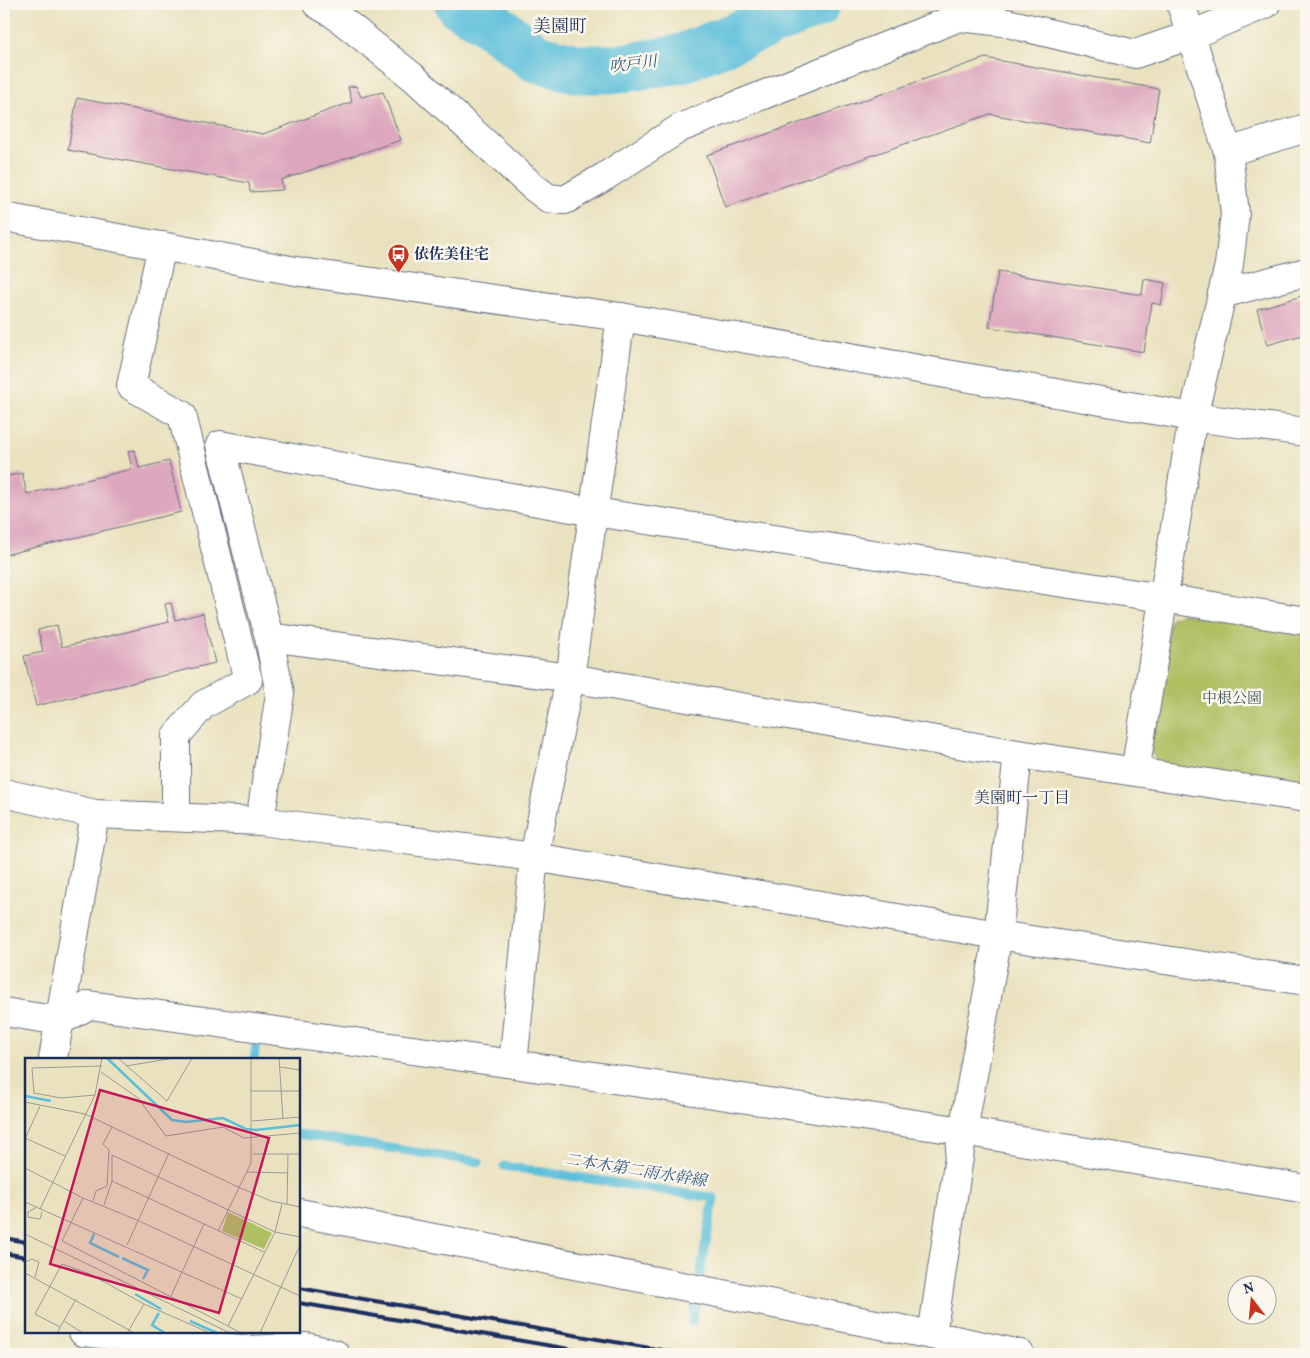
<svg xmlns="http://www.w3.org/2000/svg" width="1310" height="1358" font-family="Vollkorn,'Noto Serif JP',serif">
	<rect width="100%" height="100%" fill="#fbf7ec"/>
	<filter id="ink" filterUnits="userSpaceOnUse"><feTurbulence type="fractalNoise" baseFrequency=".02" numOctaves="2"/><feDisplacementMap in="SourceGraphic" scale="10" xChannelSelector="R" yChannelSelector="G"/><feConvolveMatrix kernelMatrix="1 2 1 2 8 2 1 2 1" color-interpolation-filters="sRGB"/></filter>
	<filter id="wash" filterUnits="userSpaceOnUse"><feTurbulence type="fractalNoise" baseFrequency=".0096" numOctaves="4" result="noise"/><feDisplacementMap in="SourceGraphic" scale="20" xChannelSelector="R" yChannelSelector="G"/><feGaussianBlur stdDeviation="1.12" result="paint"/><feColorMatrix in="noise" values="0 0 0 0 0 0 0 0 0 0 0 0 0 0 0 0 0 1.4 0 .05"/><feComposite in="paint" operator="in"/></filter>
	<g filter="url(#wash)">
		<rect width="100%" height="100%" fill="#eae2bf"/>
		<path fill="#afc064" stroke="#657861" d="M 1181,614 L 1306,634 L 1306,787 L 1160,764 L 1150,751 L 1170,619 Z"/>
		<g fill="none" stroke-linecap="round" stroke-linejoin="round">
			<path stroke="#5bbfda" stroke-width="9" d="M 254,1059 L 257,1039
				M 299,1134 L 479,1162
				M 504,1166 L 714,1198 L 700,1275
				M 692,1322 L 697,1297"/>
			<path stroke="#5bbfda" stroke-width="49" d="M 459,4 L 485,19 L 536,58 L 579,69 L 617,69 L 680,59 L 816,4"/>
		</g>
		<g id="blocks">
			<path fill="#dda8be" d="M 985,58 L 1159,89 L 1150,143 L 990,114 L 725,207 L 707,155 Z
				M 356,86 L 361,97 L 383,92 L 401,140 L 281,180 L 283,190 L 250,192 L 249,183 L 68,150 L 77,98 L 263,134 L 352,102 L 348,87 Z
				M 998,272 L 1142,295 L 1144,279 L 1165,283 L 1161,305 L 1152,303 L 1144,352 L 989,327 Z
				M 1306,295 L 1306,334 L 1267,345 L 1257,309 Z
				M 135,450 L 139,468 L 169,461 L 181,512 L 4,555 L 4,501 L 5,501 L 4,494 L 4,477 L 22,473 L 27,494 L 132,469 L 128,451 Z
				M 171,603 L 175,620 L 203,613 L 215,663 L 36,706 L 24,656 L 43,652 L 38,630 L 57,625 L 62,647 L 169,622 L 165,604 Z"/>
		</g>
	</g>
	<g filter="url(#ink)">
		<use href="#blocks" fill-opacity="0" stroke="#636e80" stroke-width="1"/>
		<g fill="none" stroke-linecap="round" stroke-linejoin="round">
			<defs>
				<path id="minor" d="M 317,4 L 334,14 L 413,77 L 532,186 L 548,198 L 565,200 L 604,177 L 680,128 L 959,17 L 1003,22 L 1135,54 L 1191,35 L 1266,4
					M 1228,152 L 1306,128
					M 162,246 L 131,386 L 182,415 L 248,680 L 203,705 L 176,736 L 176,817
					M 1222,294 L 1306,272
					M 1306,621 L 1163,598 L 594,512 L 220,445 L 269,637 L 570,678 L 1018,754 L 1306,798
					M 1135,772 L 1193,417
					M 260,821 L 280,694 L 269,637
					M 4,1012 L 60,1021 L 89,1005 L 513,1064 L 963,1131 L 1306,1189
					M 53,1059 L 95,814
					M 513,1064 L 534,857 L 570,678 L 621,317
					M 299,1213 L 477,1246 L 932,1335 L 1020,1354
					M 83,1332 L 249,1350 L 307,1347 L 335,1354
					M 932,1335 L 963,1131 L 998,935 L 1018,754"/>
				<path id="tertiary" d="M 1181,4 L 1228,152 L 1235,214 L 1229,265 L 1193,417
					M 4,217 L 301,272 L 621,317 L 1193,417 L 1306,432
					M 4,793 L 95,814 L 260,821 L 534,857 L 998,935 L 1306,981"/>
			</defs>
			<use href="#minor" stroke="#636e80" stroke-width="30"/>
			<use href="#tertiary" stroke="#636e80" stroke-width="30"/>
			<use href="#minor" stroke="#fff" stroke-width="28"/>
			<use href="#tertiary" stroke="#fff" stroke-width="28"/>
			<path stroke="#1b2f5e" stroke-width="4" d="M 4,1238 L 26,1242
				M 4,1253 L 26,1257
				M 299,1288 L 685,1354
				M 299,1303 L 599,1354"/>
		</g>
	</g>
	<defs>
		<symbol id="bus-pin" viewBox="-11 -11 22 30"><path d="M0 17L-7.5 6A9.5 9.5 0 1 1 7.5 6Z" fill="#c8321e" stroke="#fbf7ec"/><path d="M-5-6H5V4H4V6H2V4H-2V6H-4V4H-5ZM-3.5-4V0h7V-4ZM-3.5 1.2v1.5H-2V1.2ZM2 1.2v1.5H3.5V1.2Z" fill="#fff"/></symbol>
	</defs>
	<g fill-rule="evenodd">
		<use href="#bus-pin" x="386" y="242" width="25" height="34"/>
	</g>
	<g text-anchor="middle" dominant-baseline="central" stroke-width="5" stroke-linejoin="round" paint-order="stroke">
		<g font-size="15" font-weight="bold" fill="#1b2f5e" stroke="#fbf7ec" text-anchor="start">
			<text x="414" y="255">依佐美住宅</text>
		</g>
		<g font-size="15" fill="#475a60" stroke="#fbf7ec">
			<text x="1232" y="699">中根公園</text>
		</g>
		<g font-size="16" font-style="italic" fill="#2e5a83" stroke="#fbf7ec">
			<text transform="translate(633 65) rotate(-7)">吹戸川</text>
			<text transform="translate(635 1171) rotate(9)">二本木第二雨水幹線</text>
		</g>
		<g font-size="16" fill="#1b2f5e" stroke="#fbf7ec">
			<text x="1022" y="799">美園町一丁目</text>
		</g>
		<g font-size="18" fill="#1b2f5e" stroke="#fbf7ec">
			<text x="560" y="27">美園町</text>
		</g>
	</g>
	<g transform="translate(25 1058)">
		<rect width="275" height="275" fill="#eae2bf"/>
		<path d="M 203,154 L 247,175 L 239,191 L 197,173 Z" fill="#afc064"/>
		<path fill="none" stroke="#5bbfda" stroke-width="2.5" d="M 82,0 L 147,62 L 161,64 L 198,60 L 221,71 L 231,72 L 275,67M 0,38 L 26,43M 69,176 L 65,185 L 94,199M 97,200 L 123,212 L 118,221M 110,236 L 136,251M 134,255 L 127,267 L 140,275M 165,263 L 192,275"/>
		<path fill="none" stroke="#979a98" stroke-width="1" d="M 93,0 L 142,43 L 167,0M 254,0 L 258,61M 101,8 L 149,0M 255,9 L 275,12M 76,14 L 113,40 L 141,78 L 198,69 L 219,80 L 275,75M 226,33 L 275,33M 70,37 L 36,40 L 9,35 L 7,10 L 77,8M 0,44 L 60,56 L 213,129 L 246,143 L 275,149M 227,63 L 275,59M 0,80 L 40,98M 0,81 L 15,48M 228,96 L 275,96M 0,110 L 58,140 L 112,162 L 275,238M 222,114 L 263,115M 58,140 L 37,183 L 203,268M 68,143 L 71,133 L 82,128 L 84,92 L 78,86 L 87,69M 0,144 L 217,241M 262,146 L 263,96M 79,147 L 87,123M 10,150 L 3,154 L 3,159 L 15,161 L 17,154M 15,151 L 70,37 L 77,0M 193,173 L 226,105 L 226,0M 0,176 L 205,275M 102,187 L 144,95M 239,194 L 87,123 L 87,97 L 250,174 L 275,179M 0,204 L 7,201 L 14,204 L 10,219M 0,215 L 104,272 L 102,275M 146,238 L 179,166M 39,263 L 58,275M 35,269 L 10,256 L 37,206 L 65,216 L 119,246 L 185,275M 32,275 L 51,241M 109,275 L 104,272 L 119,246M 216,275 L 203,268 L 250,174 L 257,146M 235,275 L 275,187"/>
		<path fill="#c2185b" fill-opacity="0.15" stroke="#c2185b" stroke-width="2.5" d="M 75,32 L 244,80 L 194,255 L 25,206 Z"/>
		<rect width="275" height="275" fill="none" stroke="#1b2f5e" stroke-width="2.5"/>
	</g>
	<rect width="1310" height="1358" fill="none" stroke="#fbf7ec" stroke-width="20"/>
	<g transform="translate(1252 1300) rotate(344)"><circle r="24" fill="#fbf7ec" stroke="#a1a7b3"/>
	<path d="M0-4L9 19L0 12L-9 19Z" fill="#c8321e"/>
	<text y="-8" font-size="14" font-weight="bold" text-anchor="middle" fill="#1b2f5e">N</text>
	</g>
</svg>
